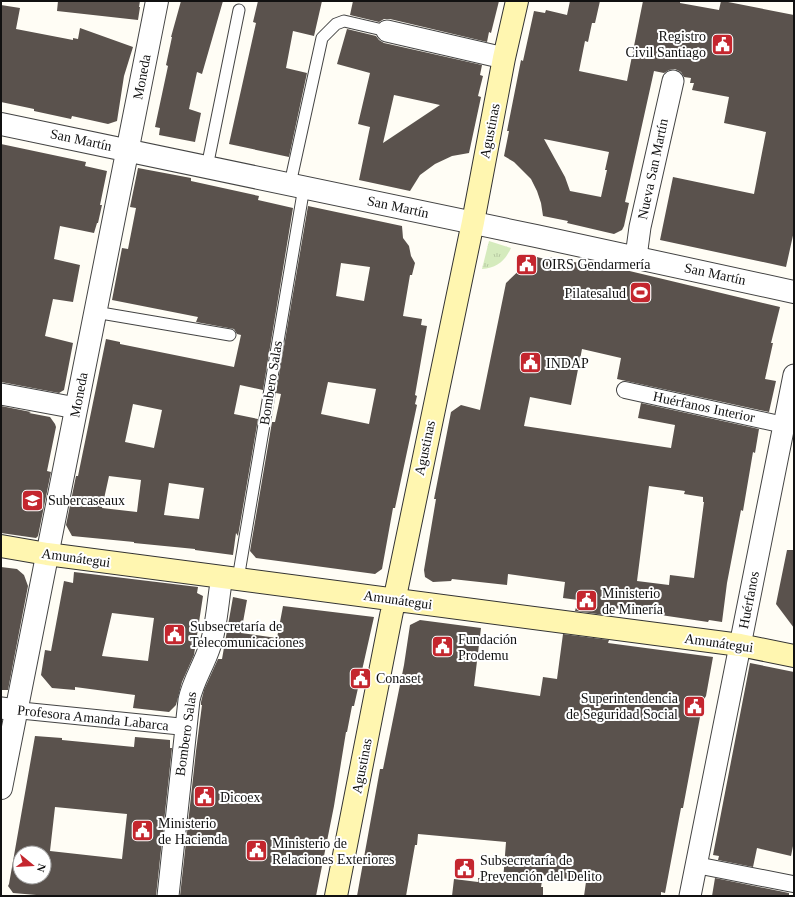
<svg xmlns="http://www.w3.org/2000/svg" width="795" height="897" font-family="'Times New Roman',serif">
	<defs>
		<pattern id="grass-tufts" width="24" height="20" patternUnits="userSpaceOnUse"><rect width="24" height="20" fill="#d5ebbd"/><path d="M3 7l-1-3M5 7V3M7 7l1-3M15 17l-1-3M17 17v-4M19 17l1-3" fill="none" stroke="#b6c8a1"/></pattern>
	</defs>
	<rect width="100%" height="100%" fill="#fffdf5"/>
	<path fill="url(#grass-tufts)" d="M 489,241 L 511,248 C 505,261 497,268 482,269 Z"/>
	<path fill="#5a524d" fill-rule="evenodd" d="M 58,1 L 140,1 L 139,7 L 140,7 L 138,20 L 57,11 Z
		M 181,1 L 223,1 L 202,74 L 197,72 L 189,109 L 201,113 L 195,142 L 159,135 L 160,128 L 155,127 L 168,66 L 166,65 L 172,37 L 171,37 Z
		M 258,1 L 322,1 L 314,36 L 293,31 L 286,68 L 307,73 L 289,157 L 229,144 L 256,23 L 253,22 Z
		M 353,1 L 499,1 L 491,33 L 489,32 L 487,42 L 390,19 L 384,19 L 379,22 L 350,15 Z
		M 570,1 L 600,1 L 595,23 L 592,23 L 588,42 L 585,41 L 579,71 L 627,81 L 643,1 L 680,1 L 680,3 L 719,10 L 721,1 L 723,1 L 794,15 L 794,231 L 786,267 L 660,240 L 673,177 L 754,194 L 766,132 L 724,123 L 729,97 L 692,90 L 694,83 L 690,83 L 691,78 L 684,77 L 681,72 L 675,69 L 669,70 L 664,73 L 654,71 L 625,202 L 629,203 L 624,226 L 622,230 L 614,234 L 567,223 L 568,221 L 543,216 L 541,203 L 537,191 L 531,179 L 514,162 L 504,156 L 509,131 L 507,131 L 521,60 L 523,61 L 534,11 L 545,13 L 546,10 L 567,15 ZM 544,139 L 609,152 L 605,170 L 607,170 L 601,197 L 570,191 L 565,177 Z
		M 1,5 L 20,8 L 16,29 L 73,40 L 73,38 L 78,39 L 80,28 L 133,47 L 124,76 L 117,121 L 108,124 L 72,116 L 71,119 L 34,111 L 34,109 L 1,102 Z
		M 347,29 L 376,36 L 379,40 L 384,43 L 482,65 L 480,75 L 483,76 L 478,96 L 481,97 L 469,153 L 452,156 L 435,164 L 420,175 L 410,191 L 359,180 L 370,127 L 358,124 L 370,73 L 337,64 ZM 394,95 L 440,105 L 383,143 Z
		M 1,144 L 86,162 L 85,166 L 107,171 L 100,205 L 102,205 L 98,223 L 97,223 L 94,233 L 60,226 L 54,259 L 80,265 L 73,302 L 53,299 L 45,336 L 73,343 L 64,390 L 59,393 L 1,382 Z
		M 138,168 L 191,178 L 191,181 L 259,196 L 258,200 L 293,208 L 263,390 L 240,385 L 234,414 L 258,419 L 238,536 L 236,533 L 233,555 L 195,550 L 195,549 L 134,543 L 134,542 L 72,536 L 66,525 L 76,476 L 78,476 L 106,339 L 120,342 L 120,344 L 234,367 L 241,335 L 237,334 L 234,329 L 196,322 L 198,317 L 112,300 L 122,248 L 128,249 L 136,208 L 130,207 ZM 133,404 L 162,410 L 154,448 L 125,442 ZM 109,476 L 141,480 L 137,512 L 102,508 ZM 169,483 L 204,488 L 199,519 L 164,515 Z
		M 308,206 L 402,226 L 403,238 L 409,246 L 411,256 L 415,263 L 412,275 L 410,275 L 403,316 L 422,319 L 421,325 L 427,326 L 415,395 L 417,396 L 415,404 L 417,405 L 395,508 L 393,508 L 382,569 L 375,574 L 256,558 L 250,551 L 272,422 L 275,422 L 281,394 L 276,393 ZM 341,263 L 370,267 L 364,301 L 336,296 ZM 328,382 L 376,389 L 369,424 L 321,414 Z
		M 532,256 L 550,260 L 551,257 L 616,271 L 617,268 L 780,307 L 771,343 L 773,343 L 765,379 L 776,381 L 769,412 L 617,379 L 621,358 L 582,349 L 571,405 L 530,397 L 524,426 L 671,448 L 675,425 L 638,418 L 641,403 L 759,429 L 755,453 L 753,452 L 743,511 L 741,510 L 727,583 L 722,622 L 709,620 L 708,622 L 613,608 L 612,616 L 575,611 L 578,600 L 563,598 L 565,582 L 508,574 L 507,585 L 452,579 L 451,581 L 433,582 L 425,577 L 424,570 L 436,499 L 434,499 L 451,412 L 461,405 L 480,410 L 506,283 L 530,260 ZM 649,486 L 685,491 L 684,494 L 703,497 L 703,502 L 704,502 L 694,578 L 670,575 L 669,585 L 637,581 Z
		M 1,406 L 31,412 L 29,413 L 50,417 L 55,424 L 56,427 L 47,471 L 51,472 L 38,536 L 36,538 L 1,533 Z
		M 787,550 L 794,550 L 794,628 L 776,604 Z
		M 1,567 L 17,569 L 24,575 L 28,586 L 8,690 L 1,690 Z
		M 74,572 L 198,587 L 197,593 L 203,596 L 194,655 L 182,682 L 176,705 L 169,712 L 133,708 L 135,695 L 75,687 L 75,690 L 52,688 L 41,675 L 45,650 L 51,651 L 64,581 L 73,583 ZM 112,613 L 154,618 L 148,661 L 102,656 Z
		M 233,597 L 247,600 L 241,633 L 277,638 L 283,606 L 374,617 L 354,706 L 352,706 L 347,732 L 346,732 L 334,806 L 316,896 L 180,896 L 196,751 L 202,705 L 201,705 L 201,702 L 204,690 L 218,659 L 222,659 Z
		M 420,620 L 481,628 L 474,686 L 540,696 L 543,677 L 557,679 L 563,634 L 609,640 L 608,643 L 713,657 L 706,696 L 703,701 L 683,808 L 681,808 L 665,893 L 661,892 L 661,896 L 584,896 L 586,882 L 543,875 L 541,887 L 543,887 L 543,896 L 452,896 L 454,879 L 478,882 L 478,878 L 503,881 L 506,842 L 418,834 L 417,845 L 415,845 L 406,896 L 357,896 L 380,769 L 383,769 L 404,665 L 410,625 Z
		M 750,663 L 794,672 L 794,841 L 791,856 L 757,848 L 753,867 L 718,860 L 719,856 L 713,855 Z
		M 35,736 L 62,738 L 62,740 L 134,747 L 135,737 L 170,740 L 170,748 L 172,748 L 156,896 L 48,896 L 13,893 L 11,890 L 8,886 L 9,884 ZM 55,807 L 127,814 L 122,859 L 50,851 ZM 20,853 L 44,853 L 44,877 L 20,877 Z
		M 715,878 L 789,893 L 789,896 L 712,896 Z"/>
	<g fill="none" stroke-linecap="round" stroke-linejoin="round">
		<defs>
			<path id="service" d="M 207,167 L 239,10
				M 290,184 L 322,38 L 336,24 L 344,21 L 387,31
				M 95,312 L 230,335
				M 238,579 L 304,187"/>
			<path id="pedestrian" d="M 625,390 L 784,425
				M 16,710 L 185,727
				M 696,865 L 793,884"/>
			<path id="minor" d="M 387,31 L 504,58
				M 636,257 L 640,227 L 673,81
				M 1,394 L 76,408
				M 1,708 L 16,710
				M 168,896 L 189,700 C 193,681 204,665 210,646 C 217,627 218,597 222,577
				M 690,896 L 794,375"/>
			<path id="tertiary" d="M 1,124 L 536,236 L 794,292
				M 1,788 L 157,1"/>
			<path id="secondary" d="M 1,546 L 47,554 L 740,645 L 794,656
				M 336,896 L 391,616 L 473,222 L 504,58 L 517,1"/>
		</defs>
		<use href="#service" stroke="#444" stroke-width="13"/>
		<use href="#pedestrian" stroke="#444" stroke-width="18"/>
		<use href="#minor" stroke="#444" stroke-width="23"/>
		<use href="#tertiary" stroke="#444" stroke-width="24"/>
		<use href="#secondary" stroke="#333" stroke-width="24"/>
		<use href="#service" stroke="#fff" stroke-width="11"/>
		<use href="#pedestrian" stroke="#fff" stroke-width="16"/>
		<use href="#minor" stroke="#fff" stroke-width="21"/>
		<use href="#tertiary" stroke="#fff" stroke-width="22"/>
		<use href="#secondary" stroke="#fff6b0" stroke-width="22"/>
	</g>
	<defs>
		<symbol id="civic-square" viewBox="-11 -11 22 22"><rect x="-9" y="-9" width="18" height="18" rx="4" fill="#c4262e" stroke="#fff"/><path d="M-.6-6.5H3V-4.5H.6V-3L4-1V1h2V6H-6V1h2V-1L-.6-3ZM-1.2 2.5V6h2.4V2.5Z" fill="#fff"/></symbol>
		<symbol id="stadium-square" viewBox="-11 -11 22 22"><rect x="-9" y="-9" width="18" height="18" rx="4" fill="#c4262e" stroke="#fff"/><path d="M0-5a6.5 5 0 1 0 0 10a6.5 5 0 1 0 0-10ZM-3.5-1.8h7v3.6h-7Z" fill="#fff"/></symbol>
		<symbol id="university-square" viewBox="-11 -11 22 22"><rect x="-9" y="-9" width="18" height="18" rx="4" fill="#c4262e" stroke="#fff"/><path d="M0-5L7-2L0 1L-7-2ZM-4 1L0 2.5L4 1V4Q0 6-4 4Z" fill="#fff"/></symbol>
	</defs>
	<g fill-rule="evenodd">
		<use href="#civic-square" x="710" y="32" width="25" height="25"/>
		<use href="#civic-square" x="514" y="252" width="25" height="25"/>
		<use href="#stadium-square" x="628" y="280" width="25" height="25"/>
		<use href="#civic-square" x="518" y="350" width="25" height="25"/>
		<use href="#university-square" x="20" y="488" width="25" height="25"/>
		<use href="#civic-square" x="574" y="588" width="25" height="25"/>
		<use href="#civic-square" x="162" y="622" width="25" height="25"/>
		<use href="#civic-square" x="430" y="634" width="25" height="25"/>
		<use href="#civic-square" x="348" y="666" width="25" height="25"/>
		<use href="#civic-square" x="682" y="694" width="25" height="25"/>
		<use href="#civic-square" x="192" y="784" width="25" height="25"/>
		<use href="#civic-square" x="130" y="818" width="25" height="25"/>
		<use href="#civic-square" x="244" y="838" width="25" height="25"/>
		<use href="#civic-square" x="452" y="856" width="25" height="25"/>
	</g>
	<g text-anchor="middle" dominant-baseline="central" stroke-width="4" stroke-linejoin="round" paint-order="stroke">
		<g font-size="14" fill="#111" stroke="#fff" text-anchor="start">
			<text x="706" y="36" text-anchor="end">Registro<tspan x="706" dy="16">Civil Santiago</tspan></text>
			<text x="542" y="264">OIRS Gendarmería</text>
			<text x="626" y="293" text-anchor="end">Pilatesalud</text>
			<text x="546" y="363">INDAP</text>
			<text x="48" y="500">Subercaseaux</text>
			<text x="602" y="593">Ministerio<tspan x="602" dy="16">de Minería</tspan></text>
			<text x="190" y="626">Subsecretaría de<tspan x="190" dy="16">Telecomunicaciones</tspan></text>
			<text x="458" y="639">Fundación<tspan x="458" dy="16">Prodemu</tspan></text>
			<text x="376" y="678">Conaset</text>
			<text x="678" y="698" text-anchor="end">Superintendencia<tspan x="678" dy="16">de Seguridad Social</tspan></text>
			<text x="220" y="797">Dicoex</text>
			<text x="158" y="823">Ministerio<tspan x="158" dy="16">de Hacienda</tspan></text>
			<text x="272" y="843">Ministerio de<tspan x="272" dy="16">Relaciones Exteriores</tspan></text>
			<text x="480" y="860">Subsecretaría de<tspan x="480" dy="16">Prevención del Delito</tspan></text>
		</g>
		<g font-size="14" fill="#111" stroke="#fff">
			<text transform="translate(142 77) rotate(-79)">Moneda</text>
			<text transform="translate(490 131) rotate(-79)">Agustinas</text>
			<text transform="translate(81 140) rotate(12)">San Martín</text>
			<text transform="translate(653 169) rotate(-78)">Nueva San Martín</text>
			<text transform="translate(398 207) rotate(12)">San Martín</text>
			<text transform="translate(715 274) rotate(12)">San Martín</text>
			<text transform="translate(271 383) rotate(-81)">Bombero Salas</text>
			<text transform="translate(79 395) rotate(-79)">Moneda</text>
			<text transform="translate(704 407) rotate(12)">Huérfanos Interior</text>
			<text transform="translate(425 448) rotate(-78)">Agustinas</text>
			<text transform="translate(76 558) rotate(8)">Amunátegui</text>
			<text transform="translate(398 600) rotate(8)">Amunátegui</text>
			<text transform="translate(749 600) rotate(-79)">Huérfanos</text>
			<text transform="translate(719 643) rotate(8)">Amunátegui</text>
			<text transform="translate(93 718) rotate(6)">Profesora Amanda Labarca</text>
			<text transform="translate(186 734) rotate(-82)">Bombero Salas</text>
			<text transform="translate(362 766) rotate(-79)">Agustinas</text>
		</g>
	</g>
	<rect width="795" height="897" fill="none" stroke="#111111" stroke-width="4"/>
	<g transform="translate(32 865) rotate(108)"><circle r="19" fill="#ffffff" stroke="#a0a0a0"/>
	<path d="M0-3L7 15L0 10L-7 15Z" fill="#c4262e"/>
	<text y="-6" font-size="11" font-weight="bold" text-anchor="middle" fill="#111111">N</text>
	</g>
</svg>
